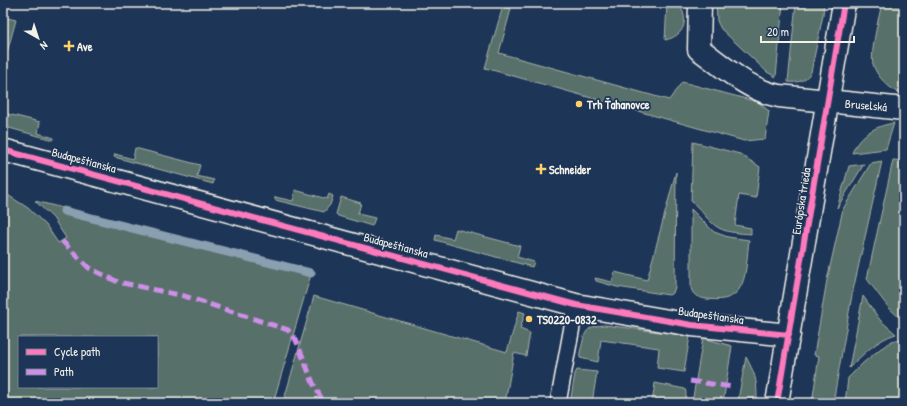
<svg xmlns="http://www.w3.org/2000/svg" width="907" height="406" font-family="'Patrick Hand',sans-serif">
	<rect width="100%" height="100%" fill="#1d3557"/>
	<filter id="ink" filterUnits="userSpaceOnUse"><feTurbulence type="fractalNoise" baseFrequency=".025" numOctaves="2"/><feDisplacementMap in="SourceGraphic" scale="8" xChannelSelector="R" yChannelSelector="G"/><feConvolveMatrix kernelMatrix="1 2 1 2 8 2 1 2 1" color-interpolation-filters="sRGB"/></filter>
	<g filter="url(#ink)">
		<path fill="#596f6b" stroke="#a6b0aa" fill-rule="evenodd" d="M 667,3 L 678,3 C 690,19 685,36 665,40 Z
			M 716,3 L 783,3 L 776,77 L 767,72 L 721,29 L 717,21 Z
			M 796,3 L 824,3 L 823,15 L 811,72 C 805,81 799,83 788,82 Z
			M 882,3 L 904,3 L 904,70 L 900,94 C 889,88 876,76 873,64 C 870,52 879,17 882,3 Z
			M 503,6 L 511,9 L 499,53 L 669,100 L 682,82 L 758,102 L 769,111 L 765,139 L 744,141 L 485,68 Z
			M 3,17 L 16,20 L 3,67 Z
			M 8,114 L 40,122 L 38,133 L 54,138 L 53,140 L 9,128 L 5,125 Z
			M 894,123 L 886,149 L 852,153 C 859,135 875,126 894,123 Z
			M 693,142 L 740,154 L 760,167 L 756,198 L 739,195 L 735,225 L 751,228 L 751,234 C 740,233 728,233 719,228 C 709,223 701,209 691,201 Z
			M 135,148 L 200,165 L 197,176 L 214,180 L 213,184 L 114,157 L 115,154 L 133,159 Z
			M 893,160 L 904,161 L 904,322 L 888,307 L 867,279 Z
			M 882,161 L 852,295 L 833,403 L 812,403 L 819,356 L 814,355 L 827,280 L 843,209 L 871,163 Z
			M 864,164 L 837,208 L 849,166 Z
			M 676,172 L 675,287 L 673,293 L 669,295 L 617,287 L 596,281 L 595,278 L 612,282 L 615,272 L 647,280 Z
			M 295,190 L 327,199 L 329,194 L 333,196 L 330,205 L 324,212 L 275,200 L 275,197 L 293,201 Z
			M 3,192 L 28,208 L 46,225 L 58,243 L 66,238 L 53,218 L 35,201 L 312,271 L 273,403 L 3,403 ZM 19,337 L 157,337 L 157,387 L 19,387 Z
			M 341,197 L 361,203 L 358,214 L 375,218 L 372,226 L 338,216 L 336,214 Z
			M 691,209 L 714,232 L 728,237 L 749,240 C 745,271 749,305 707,299 C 699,298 693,296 691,288 Z
			M 456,229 L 520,246 L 517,257 L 534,262 L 532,267 L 435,240 L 436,235 L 453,239 Z
			M 314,296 L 507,352 L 519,311 L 525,313 L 520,329 L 530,333 L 526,356 L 514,353 L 505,403 L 283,403 Z
			M 863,296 L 880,320 L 896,334 C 878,339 862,355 849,368 Z
			M 605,325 L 690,336 L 684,372 L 657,368 L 659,348 L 601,340 L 598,362 L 580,358 C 579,353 581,349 582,345 C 585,329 589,326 605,325 Z
			M 703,338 L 732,346 L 723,403 L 692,403 Z
			M 900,339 L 904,340 L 904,403 L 845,403 L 848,378 L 863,363 L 880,349 L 892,341 Z
			M 746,357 C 755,374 757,379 757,398 L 738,400 Z
			M 577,370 L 597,372 L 592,403 L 570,403 L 575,374 Z
			M 655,383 L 685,389 L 686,393 L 685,403 L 652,403 Z"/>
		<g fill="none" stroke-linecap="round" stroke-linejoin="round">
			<path stroke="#8a9fb0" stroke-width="9" d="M 64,211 L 311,273"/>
			<defs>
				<path id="lane" d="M 558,403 L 576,305"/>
				<path id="street" d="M 700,3 L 699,49 C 724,67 748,90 779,96 L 904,109
					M 3,150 L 576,305 L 692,325 L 789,335"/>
				<path id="secondary" d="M 777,403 L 844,3"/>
			</defs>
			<use href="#lane" stroke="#f4f1e8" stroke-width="18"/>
			<use href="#street" stroke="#f4f1e8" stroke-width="25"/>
			<use href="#secondary" stroke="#f4f1e8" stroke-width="25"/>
			<use href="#lane" stroke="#1d3557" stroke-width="15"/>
			<use href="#street" stroke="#1d3557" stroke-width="22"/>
			<use href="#secondary" stroke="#1d3557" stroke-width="22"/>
			<path stroke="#ce8fe9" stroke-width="5" stroke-dasharray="10 5" stroke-linecap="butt" d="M 62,241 L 89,268 L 118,282 L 184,296 L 288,330 L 296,340 L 313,383 L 324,403
				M 690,381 L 733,387"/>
			<defs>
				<path id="cycleway" d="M 3,150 L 576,305 L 692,325 L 789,335
					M 777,403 L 844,3"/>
			</defs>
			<use href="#cycleway" stroke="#1d3557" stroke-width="8"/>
			<use href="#cycleway" stroke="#fd7abc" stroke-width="6"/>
		</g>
	</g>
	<g fill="#ffd166" stroke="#1d3557" stroke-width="1.5">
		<path d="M67 40h4v4h4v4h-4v4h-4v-4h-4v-4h4z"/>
		<circle cx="579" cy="104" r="4"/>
		<path d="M539 163h4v4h4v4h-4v4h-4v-4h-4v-4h4z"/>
		<circle cx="529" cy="319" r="4"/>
	</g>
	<g text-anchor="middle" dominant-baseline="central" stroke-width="3.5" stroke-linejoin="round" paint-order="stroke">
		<g font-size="12" font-weight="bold" fill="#f4f1e8" stroke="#1d3557" text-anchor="start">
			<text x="77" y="46">Ave</text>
			<text x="587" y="104">Trh Ťahanovce</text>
			<text x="549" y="169">Schneider</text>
			<text x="537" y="319">TS0220-0832</text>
		</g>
		<g font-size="12" fill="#f4f1e8" stroke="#1d3557">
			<text transform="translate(866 105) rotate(5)">Bruselská</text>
			<text transform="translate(84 160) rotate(15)">Budapeštianska</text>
			<text transform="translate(801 201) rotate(-81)">Európska trieda</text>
			<text transform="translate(396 245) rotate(15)">Budapeštianska</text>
			<text transform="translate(711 315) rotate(8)">Budapeštianska</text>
		</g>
	</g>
	<rect width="907" height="406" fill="none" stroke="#1d3557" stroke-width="16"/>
	<rect x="8" y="8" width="891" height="390" fill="none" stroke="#f4f1e8" stroke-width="1.5" filter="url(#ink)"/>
	<rect x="18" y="336" width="140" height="52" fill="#1d3557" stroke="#738091"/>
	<rect x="26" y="349" width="20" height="6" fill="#fd7abc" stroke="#738091"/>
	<text x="54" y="356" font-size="12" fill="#f4f1e8">Cycle path</text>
	<rect x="26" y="369" width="20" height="6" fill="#ce8fe9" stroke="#738091"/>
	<text x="54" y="376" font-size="12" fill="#f4f1e8">Path</text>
	<g transform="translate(38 38) rotate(141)" stroke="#1d3557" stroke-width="3" paint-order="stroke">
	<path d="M0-3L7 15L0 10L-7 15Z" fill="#f4f1e8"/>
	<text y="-6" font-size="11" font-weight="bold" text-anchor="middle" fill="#f4f1e8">N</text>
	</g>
	<path d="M761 36v6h93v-6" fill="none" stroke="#f4f1e8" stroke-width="2"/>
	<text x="767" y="36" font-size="12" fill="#f4f1e8" stroke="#1d3557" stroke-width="3" paint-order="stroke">20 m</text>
</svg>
